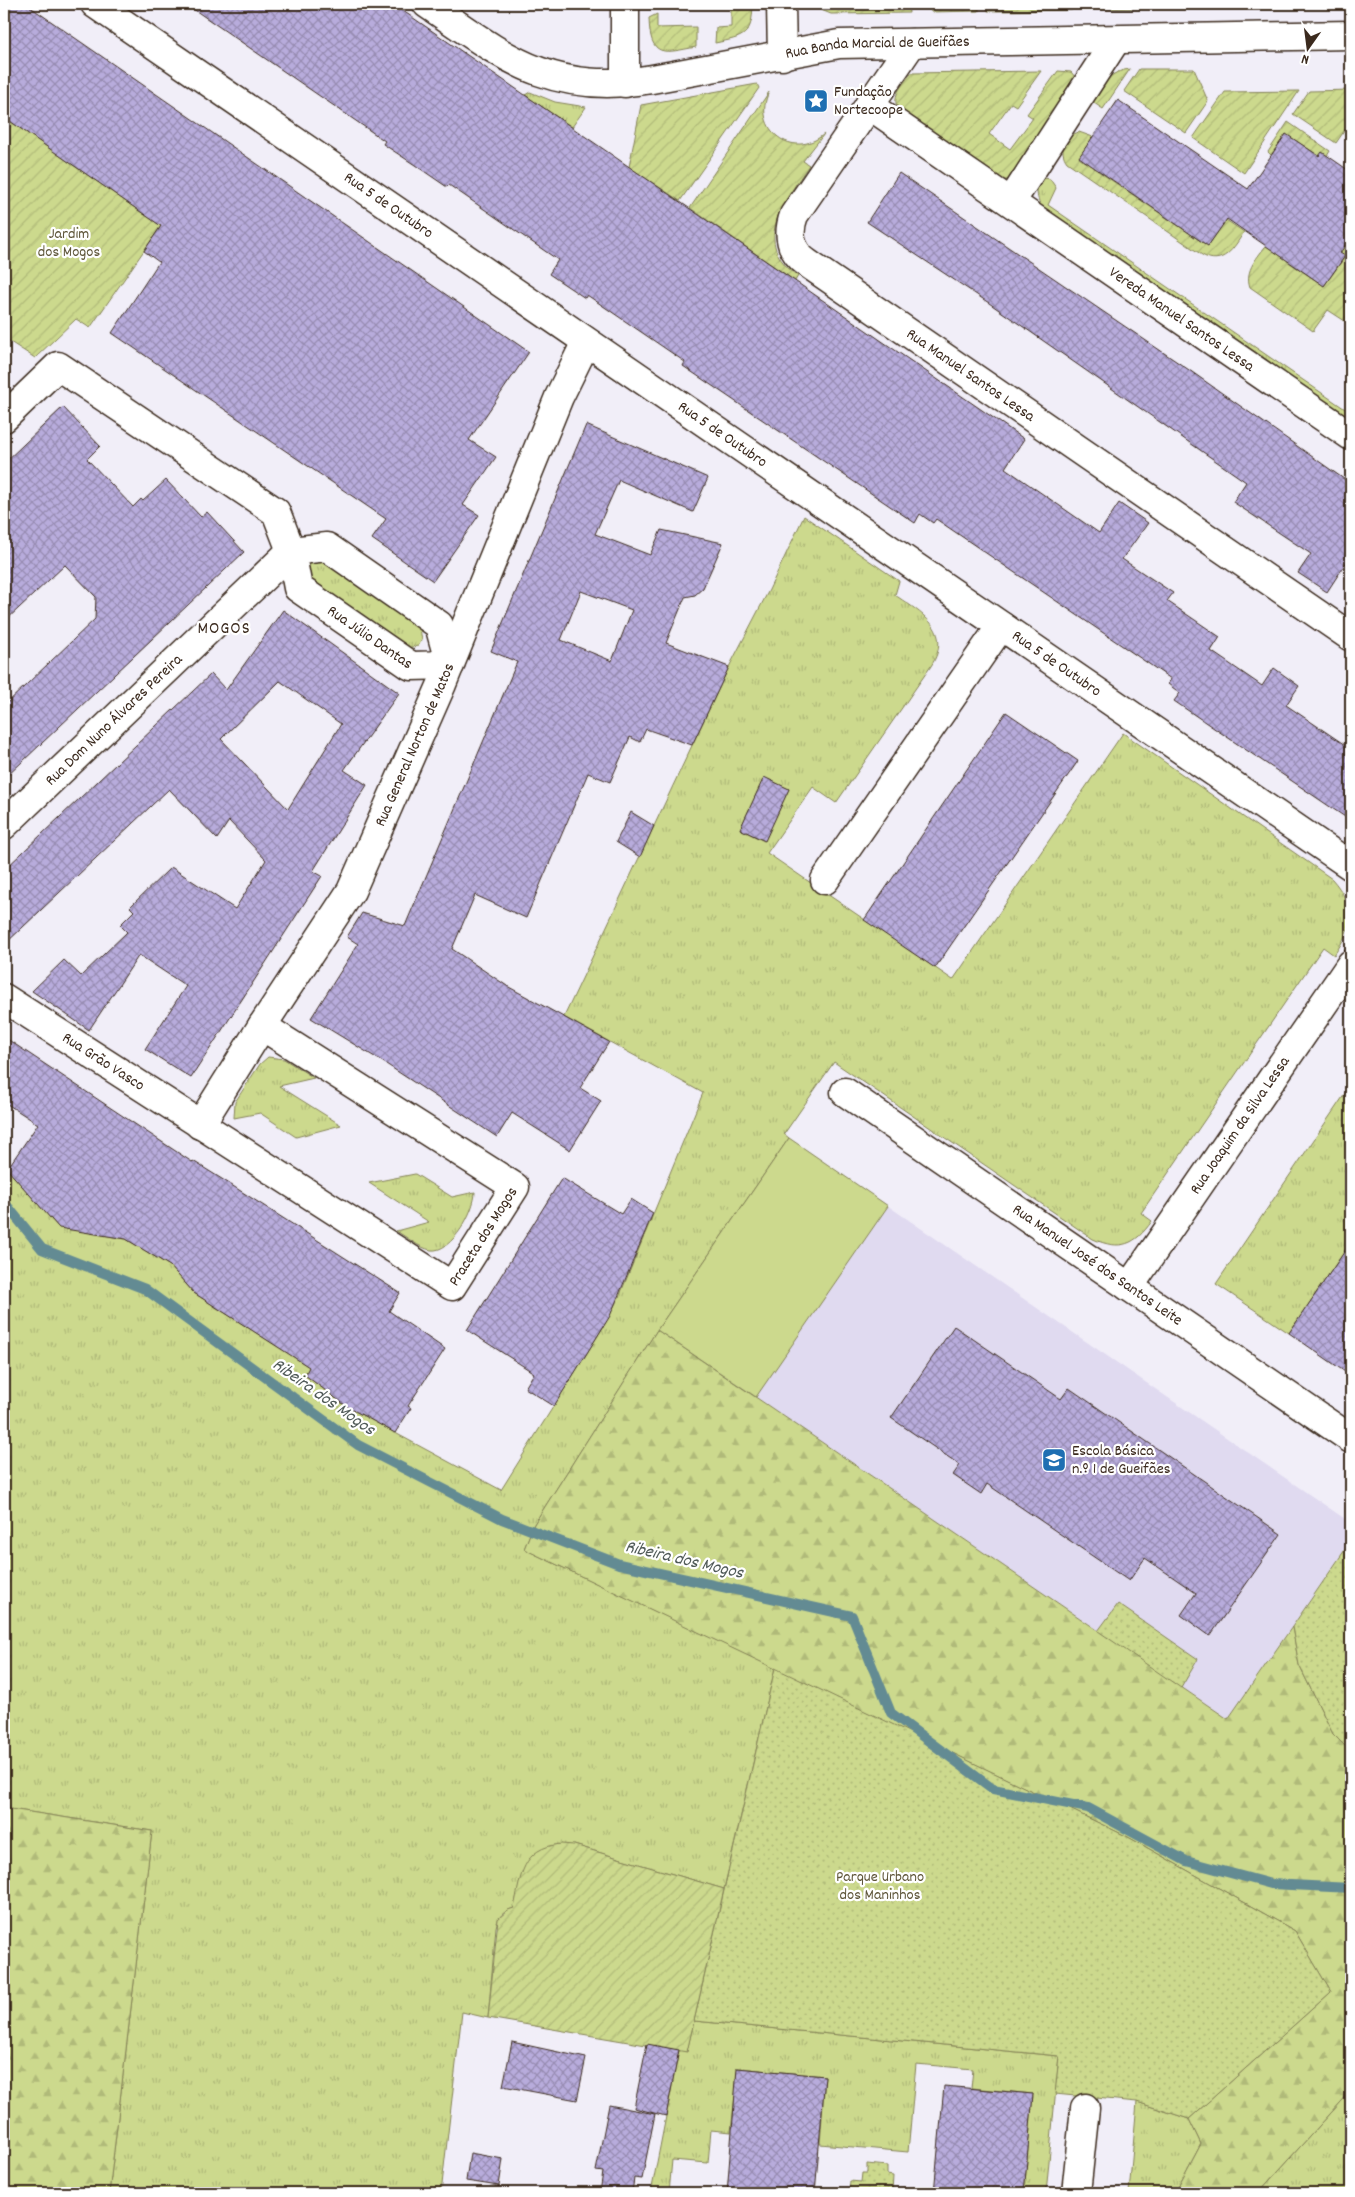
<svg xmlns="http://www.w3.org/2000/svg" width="1355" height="2197" font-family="Dekko,sans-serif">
	<defs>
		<pattern id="grass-tufts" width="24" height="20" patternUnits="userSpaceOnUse" patternTransform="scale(1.25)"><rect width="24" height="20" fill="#ccd98d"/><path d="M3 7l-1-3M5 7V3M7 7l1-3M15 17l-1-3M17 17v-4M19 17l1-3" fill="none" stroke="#b0ba79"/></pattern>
		<pattern id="forest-firs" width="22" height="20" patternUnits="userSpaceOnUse" patternTransform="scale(1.25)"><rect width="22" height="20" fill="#ccd98d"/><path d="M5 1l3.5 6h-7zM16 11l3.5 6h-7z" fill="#b0ba79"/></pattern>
		<pattern id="park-dots" width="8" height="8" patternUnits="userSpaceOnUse" patternTransform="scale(1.25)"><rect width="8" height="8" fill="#ccd98d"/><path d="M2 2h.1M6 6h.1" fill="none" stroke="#b0ba79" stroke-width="1.8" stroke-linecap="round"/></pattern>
		<pattern id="garden-furrows" width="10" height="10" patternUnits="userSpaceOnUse" patternTransform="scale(1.25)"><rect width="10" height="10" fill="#ccd98d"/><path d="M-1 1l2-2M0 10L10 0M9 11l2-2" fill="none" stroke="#b0ba79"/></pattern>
		<pattern id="building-cross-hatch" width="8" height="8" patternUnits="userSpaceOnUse" patternTransform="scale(1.25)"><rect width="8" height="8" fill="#b8acdc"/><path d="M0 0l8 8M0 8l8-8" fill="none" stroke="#978cb2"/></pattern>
	</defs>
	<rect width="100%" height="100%" fill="#f1eef8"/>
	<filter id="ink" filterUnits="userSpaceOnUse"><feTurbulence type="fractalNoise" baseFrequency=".02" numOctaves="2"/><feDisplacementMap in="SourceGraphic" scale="10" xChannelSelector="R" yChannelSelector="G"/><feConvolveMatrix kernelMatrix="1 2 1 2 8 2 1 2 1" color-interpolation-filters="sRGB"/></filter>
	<g filter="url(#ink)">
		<path fill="#e0daf0" d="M 789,1138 L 1351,1523 L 1351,1541 L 1228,1719 L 657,1330 Z"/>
		<path fill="url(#grass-tufts)" stroke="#848256" fill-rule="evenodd" d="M 530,92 L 555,102 L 586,107 L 572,127 L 525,95 Z
			M 1044,178 L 1050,179 L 1056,188 L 1048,205 L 1351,413 L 1351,422 L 1043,210 C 1037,199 1033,187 1044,178 Z
			M 804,516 L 899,581 L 895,595 C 921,613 954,630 931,666 L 836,803 L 813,787 L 767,853 L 953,980 L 1123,733 L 1332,879 C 1355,905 1354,927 1334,955 L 1323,947 L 1141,1213 L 1152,1221 C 1135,1245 1121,1251 1093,1239 L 834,1062 L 784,1134 L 789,1138 L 657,1330 L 534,1524 L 524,1549 L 775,1668 L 724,1889 L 574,1845 L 521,1877 L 514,1908 C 504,1911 498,1916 496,1927 L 488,2018 L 462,2012 L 441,2193 L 109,2193 L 152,1831 L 4,1808 L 4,1165 L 58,1227 L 126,1239 L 170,1266 L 194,1293 L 310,1367 L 305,1375 L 347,1407 L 501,1490 L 602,1329 L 619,1297 L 703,1093 L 564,1017 L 729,667 L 769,590 ZM 764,778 L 789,789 L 764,841 L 740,829 Z
			M 321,559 L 420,629 L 422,640 L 418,646 L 406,648 L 310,581 L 307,564 L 310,561 Z
			M 268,1057 L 284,1059 L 314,1078 L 279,1086 L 341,1125 L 296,1137 L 260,1113 L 234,1118 L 235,1102 L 260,1064 Z
			M 1351,1085 L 1351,1242 L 1289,1333 L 1216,1284 Z
			M 415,1174 L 452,1197 L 475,1192 C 475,1210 452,1253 431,1250 C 419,1248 407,1237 396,1231 L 429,1222 L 369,1183 Z
			M 694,2021 L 1059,2056 L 1046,2193 L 1024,2193 L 1033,2094 L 971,2088 L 973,2069 L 916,2064 L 908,2152 L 820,2144 L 825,2076 L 738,2068 L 731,2132 L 711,2130 L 708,2163 L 672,2160 L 669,2193 L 651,2193 L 679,2050 L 687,2051 Z
			M 1351,2091 L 1351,2193 L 1258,2193 Z
			M 1137,2102 L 1189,2119 L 1201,2144 L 1175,2193 L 1129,2193 Z"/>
		<path fill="url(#forest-firs)" stroke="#848256" d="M 657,1330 L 1228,1719 L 1292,1627 L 1299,1665 L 1333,1734 L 1351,1752 L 1351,2091 L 1258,2193 L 1175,2193 L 1201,2144 L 1189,2119 L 1331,1992 L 1295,1931 L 1128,1837 L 524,1549 L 534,1524 Z
			M 4,1808 L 152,1831 L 109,2193 L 4,2193 Z"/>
		<path fill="url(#park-dots)" stroke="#848256" d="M 1351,1541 L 1351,1752 L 1333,1734 L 1299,1665 L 1292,1627 Z
			M 1118,1604 L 1198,1659 L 1181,1688 L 1098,1631 Z
			M 775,1668 L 1128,1837 L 1295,1931 L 1331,1992 L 1189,2119 L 1137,2102 L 1055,2094 L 1059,2056 L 694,2021 Z
			M 867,2164 L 887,2166 L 887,2175 L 893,2176 L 892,2193 L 849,2193 L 850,2181 L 861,2182 L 862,2173 L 867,2173 Z"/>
		<path fill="url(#garden-furrows)" stroke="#848256" d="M 731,4 L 753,4 C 752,36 745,37 715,43 L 716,28 L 731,27 Z
			M 812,4 L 908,4 L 909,13 L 831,14 L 821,10 Z
			M 930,4 L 979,4 L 979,11 L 931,12 Z
			M 988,4 L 1072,4 L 1072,10 L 988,11 Z
			M 1082,4 L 1154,4 L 1154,8 L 1082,9 Z
			M 1164,4 L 1231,4 L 1231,6 L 1164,8 Z
			M 1241,4 L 1307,4 L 1307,5 L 1241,6 Z
			M 657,14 L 657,28 L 696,27 L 696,47 C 664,53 650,59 649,18 Z
			M 1130,69 L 1103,109 L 1094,103 L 1092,97 C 1103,82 1111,71 1130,69 Z
			M 1139,69 L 1194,69 L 1208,101 L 1186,133 L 1124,91 Z
			M 1041,71 L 1016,106 L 1011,103 L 989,134 L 1010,149 L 1033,118 L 1027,114 L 1058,71 L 1071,72 L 1076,78 L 1010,180 L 1000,180 L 900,112 C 889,97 902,86 911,73 Z
			M 757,84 L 759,88 L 680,201 L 629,167 L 641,105 Z
			M 1351,90 L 1351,130 L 1347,127 L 1336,143 L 1293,114 L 1309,91 Z
			M 1299,91 L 1244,173 L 1193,138 L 1225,92 Z
			M 769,92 C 751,129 793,161 824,134 L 803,161 L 809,165 C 786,200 749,242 798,276 L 795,281 L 690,208 Z
			M 4,117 L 161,226 L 90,328 L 76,319 L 35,358 L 4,338 Z
			M 1288,122 L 1330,151 L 1327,156 L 1319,156 L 1286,134 L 1271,155 L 1268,152 Z
			M 1079,132 L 1093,137 L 1079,158 L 1208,246 L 1226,220 L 1244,232 C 1234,248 1223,267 1202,255 L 1067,162 C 1058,150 1065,136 1079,132 Z
			M 1351,237 L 1351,325 L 1328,310 L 1313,331 L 1250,287 C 1244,270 1258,257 1267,244 L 1288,258 L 1287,261 L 1324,286 L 1345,257 L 1340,253 Z
			M 561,1844 L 574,1845 L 724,1889 L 687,2052 L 488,2018 L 498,1919 L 508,1910 L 514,1908 C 521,1876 521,1848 561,1844 Z"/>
		<path fill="#ccd98d" stroke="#848256" d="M 789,1138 L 888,1206 L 756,1397 L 657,1330 Z"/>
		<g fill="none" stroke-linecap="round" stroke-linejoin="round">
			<path stroke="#648b93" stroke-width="10" d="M 4,1202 L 42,1249 L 145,1289 L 358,1445 L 502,1519 L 619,1564 L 852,1616 L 891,1713 L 993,1789 L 1088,1808 L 1186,1861 L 1271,1884 L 1351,1888"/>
		</g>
		<path fill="url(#building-cross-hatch)" stroke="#3b2a1e" fill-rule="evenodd" d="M 4,4 L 26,4 L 529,352 L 469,440 L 496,457 L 463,505 L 479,515 L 433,581 L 372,539 L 386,519 L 112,333 L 159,262 L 144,251 L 161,226 L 4,117 Z
			M 186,4 L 393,4 L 1024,439 L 1005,468 L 1099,533 L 1119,503 L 1148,523 L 1122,559 L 1173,593 L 1167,601 L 1220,637 L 1211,651 L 1262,686 L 1274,668 L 1299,686 L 1286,705 L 1351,749 L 1351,821 L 1174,701 L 1180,693 L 1168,684 L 1171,679 L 936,519 L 933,523 L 920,514 L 915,523 L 683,366 L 685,362 L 587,295 L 585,298 L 549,274 L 558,260 L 449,185 L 447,187 L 415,165 L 383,144 L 385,141 Z
			M 1118,100 L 1248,189 L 1286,134 L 1319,156 L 1322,152 L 1351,172 L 1351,237 L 1340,253 L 1345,256 L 1324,286 L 1227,219 L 1208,246 L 1079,157 Z
			M 899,173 L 1192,372 L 1351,484 L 1351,555 L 1327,592 L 1298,573 L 1311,554 L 1233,502 L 1246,482 L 989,303 L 867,222 Z
			M 63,407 L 100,446 L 87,459 L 133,507 L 141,499 L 143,501 L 166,480 L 201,517 L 207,512 L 244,552 L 4,779 L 4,706 L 95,619 L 96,597 L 65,565 L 4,622 L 4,463 Z
			M 586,425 L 708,478 L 693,512 L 619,480 L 595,534 L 650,555 L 661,530 L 723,543 L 703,588 L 695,595 L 685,597 L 666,643 L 729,667 L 692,745 L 646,729 L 640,742 L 630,737 L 610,782 L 588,773 L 526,918 L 475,895 L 452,949 L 507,986 L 609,1042 L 580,1088 L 601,1101 L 570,1150 L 512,1113 L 497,1137 L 383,1062 L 311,1018 L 358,944 L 347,937 L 362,913 L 405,926 L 517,662 L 491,651 ZM 581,591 L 632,610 L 612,661 L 561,640 Z
			M 283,610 L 399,693 L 344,770 L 367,785 L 313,871 L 322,876 L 191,1078 L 145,1049 L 186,986 L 139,955 L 89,1030 L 32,991 L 64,960 L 81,976 L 127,932 L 120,925 L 134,911 L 130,907 L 171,867 L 235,909 L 266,860 L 229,821 L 217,839 L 169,789 L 4,945 L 4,870 L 211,674 L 226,690 ZM 280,681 L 341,724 L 288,809 L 221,739 Z
			M 1006,712 L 1078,761 L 935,968 L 864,920 Z
			M 764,777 L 789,789 L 765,841 L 740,829 Z
			M 631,812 L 654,826 L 640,857 L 616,842 Z
			M 4,1037 L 192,1162 L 193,1161 L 225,1181 L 400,1293 L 389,1311 L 445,1349 L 408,1406 L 411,1408 L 395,1433 L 346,1406 L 305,1375 L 309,1367 L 194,1293 L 170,1266 L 126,1239 L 59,1228 L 7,1169 L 38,1124 L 4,1102 Z
			M 562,1178 L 621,1214 L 631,1199 L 653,1213 L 610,1316 L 554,1406 L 525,1388 L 534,1373 L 467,1330 Z
			M 1351,1242 L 1351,1376 L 1289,1333 Z
			M 954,1326 L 1061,1399 L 1069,1388 L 1281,1534 L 1210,1636 L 1181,1615 L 1196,1593 L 1145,1558 L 1129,1581 L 987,1484 L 981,1494 L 953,1475 L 960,1465 L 891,1418 Z
			M 512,2042 L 586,2058 L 577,2100 L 503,2086 Z
			M 647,2044 L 679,2050 L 666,2116 L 634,2108 Z
			M 737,2068 L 825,2076 L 815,2193 L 727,2193 Z
			M 944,2086 L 1033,2094 L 1024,2193 L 934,2193 Z
			M 609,2105 L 655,2114 L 642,2179 L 634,2178 L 632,2193 L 600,2193 L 603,2172 L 596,2171 Z
			M 470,2153 L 503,2159 L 499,2186 L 466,2181 Z"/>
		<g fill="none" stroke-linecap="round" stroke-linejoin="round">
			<defs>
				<g id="minor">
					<path id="s1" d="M 427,4 C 506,58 550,96 652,79 L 839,44 L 1351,35"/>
					<path d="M 781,4 L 782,56"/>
					<path id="s2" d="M 912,43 L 794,215 C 787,234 790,251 807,263 L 1351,637"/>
					<path d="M 625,83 L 625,4"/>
					<path id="s3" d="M 869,105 L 1351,436"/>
					<path d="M 1011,202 L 1116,40"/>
					<path id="s4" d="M 4,418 L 58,366 L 276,512 L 291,551 L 298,588 L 411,666 L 450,665 L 439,625 L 327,547 L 291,551"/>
					<path id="s5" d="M 4,825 L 291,551"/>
					<path d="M 825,880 L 1001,626"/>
					<path id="s6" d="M 4,998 L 452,1286 L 515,1187 L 262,1026"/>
					<path id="s7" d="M 845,1092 L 1351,1439"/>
					<path id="s8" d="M 200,1125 L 262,1026 L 351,891 L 442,684 L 559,397 L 586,342"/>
					<path id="s9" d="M 1129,1287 L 1351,964"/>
					<path d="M 1076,2193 L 1085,2108"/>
				</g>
				<g id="secondary">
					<path id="s10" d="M 95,4 L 1351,866"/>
				</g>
			</defs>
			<use href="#minor" stroke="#3b2a1e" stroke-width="31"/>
			<use href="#secondary" stroke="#3b2a1e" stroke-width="31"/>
			<use href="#minor" stroke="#fff" stroke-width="28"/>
			<use href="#secondary" stroke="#fff" stroke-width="28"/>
		</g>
	</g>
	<defs>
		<symbol id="sight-square" viewBox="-11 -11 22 22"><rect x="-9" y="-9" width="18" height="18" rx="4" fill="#1f6fb2" stroke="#fff"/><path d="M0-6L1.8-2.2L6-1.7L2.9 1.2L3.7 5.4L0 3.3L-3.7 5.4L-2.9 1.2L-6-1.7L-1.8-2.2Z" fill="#fff"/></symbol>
		<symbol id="school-square" viewBox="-11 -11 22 22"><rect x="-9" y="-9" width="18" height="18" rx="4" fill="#1f6fb2" stroke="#fff"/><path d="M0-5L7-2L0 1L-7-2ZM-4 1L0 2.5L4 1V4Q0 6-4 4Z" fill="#fff"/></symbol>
	</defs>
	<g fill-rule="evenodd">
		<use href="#sight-square" x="802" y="87" width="28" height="28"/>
		<use href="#school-square" x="1040" y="1446" width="28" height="28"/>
	</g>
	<g text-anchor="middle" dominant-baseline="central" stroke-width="4.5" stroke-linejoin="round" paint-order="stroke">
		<g font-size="16" fill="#3b2a1e" stroke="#fff">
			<text stroke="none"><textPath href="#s1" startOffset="474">Rua Banda Marcial de Gueifães</textPath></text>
			<text stroke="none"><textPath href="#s10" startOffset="356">Rua 5 de Outubro</textPath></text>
			<text stroke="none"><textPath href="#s3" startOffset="379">Vereda Manuel Santos Lessa</textPath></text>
			<text stroke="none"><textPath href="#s2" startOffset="461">Rua Manuel Santos Lessa</textPath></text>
			<text stroke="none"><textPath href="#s10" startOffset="761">Rua 5 de Outubro</textPath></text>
			<text stroke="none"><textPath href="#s4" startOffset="504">Rua Júlio Dantas</textPath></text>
			<text stroke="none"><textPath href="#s10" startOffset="1166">Rua 5 de Outubro</textPath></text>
			<text stroke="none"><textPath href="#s5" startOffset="152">Rua Dom Nuno Álvares Pereira</textPath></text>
			<text stroke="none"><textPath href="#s8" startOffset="438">Rua General Norton de Matos</textPath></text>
			<text stroke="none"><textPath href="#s6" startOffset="118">Rua Grão Vasco</textPath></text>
			<text stroke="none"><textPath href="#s9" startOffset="196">Rua Joaquim da Silva Lessa</textPath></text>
			<text stroke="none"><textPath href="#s6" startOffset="591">Praceta dos Mogos</textPath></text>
			<text stroke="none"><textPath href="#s7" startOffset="306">Rua Manuel José dos Santos Leite</textPath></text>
		</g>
		<g font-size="16" fill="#3b2a1e" stroke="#fff" text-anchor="start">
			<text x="834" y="92">Fundação<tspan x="834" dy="18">Nortecoope</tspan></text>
			<text x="1072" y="1451">Escola Básica<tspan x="1072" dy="18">n.º 1 de Gueifães</tspan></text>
		</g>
		<g font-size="16" fill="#5f563a" stroke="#fff">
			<text x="69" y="234">Jardim<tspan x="69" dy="18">dos Mogos</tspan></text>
			<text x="880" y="1877">Parque Urbano<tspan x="880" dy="18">dos Maninhos</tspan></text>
		</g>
		<g font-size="18" letter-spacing="1" fill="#3b2a1e" stroke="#fff">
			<text x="224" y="629">MOGOS</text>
		</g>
		<g font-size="18" font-style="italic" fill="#505a58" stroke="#fff">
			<text transform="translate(323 1398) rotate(35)">Ribeira dos Mogos</text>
			<text transform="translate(684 1561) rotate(13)">Ribeira dos Mogos</text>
		</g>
	</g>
	<rect width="1355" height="2197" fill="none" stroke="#fff" stroke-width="20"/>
	<rect x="10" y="10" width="1335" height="2177" fill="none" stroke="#3b2a1e" stroke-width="2" filter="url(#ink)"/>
	<g transform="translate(1308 48) rotate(194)" stroke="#ffffff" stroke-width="4" paint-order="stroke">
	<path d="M0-4L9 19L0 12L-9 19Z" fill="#3b2a1e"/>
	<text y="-8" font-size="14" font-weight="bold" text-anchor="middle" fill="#3b2a1e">N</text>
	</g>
</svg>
